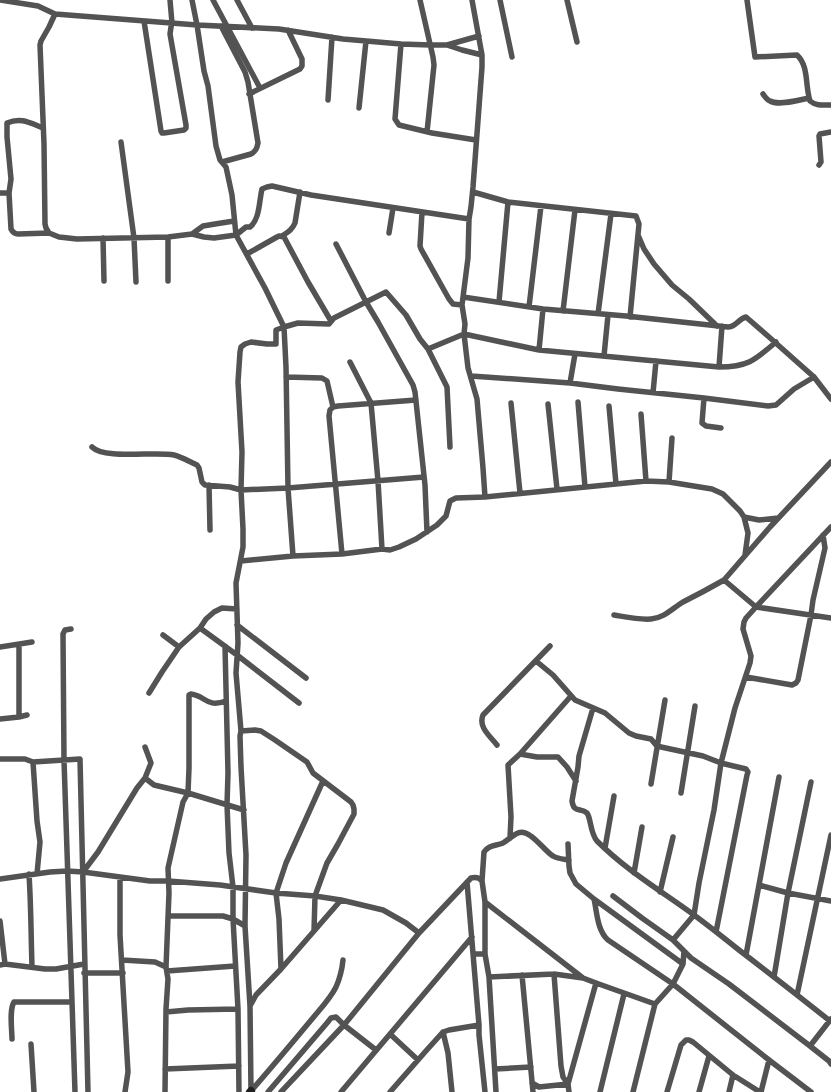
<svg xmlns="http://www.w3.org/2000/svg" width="831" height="1092" font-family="Barlow,sans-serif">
	<rect width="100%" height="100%" fill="#fff"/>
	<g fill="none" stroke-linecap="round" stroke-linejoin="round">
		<path stroke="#535353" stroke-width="5.5" d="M 0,0 L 38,6 L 55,14 L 197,25 L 204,71 L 208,86 L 216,146 L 220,160 L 226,167 L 232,195 L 236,235 L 265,288 L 284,327 L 276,330 L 276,344 L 267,344 L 251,342 L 245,344 L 241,347 L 240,352 L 238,382 L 242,452 L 241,490 L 243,529 L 243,547 L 236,583 L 238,643 L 236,673 L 241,731 L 240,736 L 241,767 L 246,855 L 245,926 L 250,1006 L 251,1091
			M 192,0 L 197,25 L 279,29 L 343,39 L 401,44 L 430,45 L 447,45 L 479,36
			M 213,0 L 260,88
			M 237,0 L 252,28
			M 420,0 L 433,57 L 434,65 L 427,132
			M 500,0 L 512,57
			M 567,0 L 577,42
			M 747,0 L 755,57 L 797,55 C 809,66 805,86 810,101 C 816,106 823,105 831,105
			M 55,14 L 49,27 L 41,41 L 40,45 L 44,144 L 45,224 L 46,228 L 49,233 L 59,237 L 77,239 L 168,237 L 192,234 L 204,237 L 214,238 L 236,235 L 246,227 L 250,227 C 260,219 259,201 262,189 L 267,187 L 272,186 L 311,195 L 469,219 L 471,207 L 473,187 L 482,67 L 482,55 L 472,0
			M 144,21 L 161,131 L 162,133 L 164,133 L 184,130 L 186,128 L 186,125 L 170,34 L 171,27 L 172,23 L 170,0
			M 221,26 L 245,72 L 248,82 L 258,143 C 257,148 256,151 251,154 L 222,162
			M 401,44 L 395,119 L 399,125 L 432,133 L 476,140
			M 447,45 L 462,50 L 482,55
			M 249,94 L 300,69 L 302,66 L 302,59 L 288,30
			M 763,94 C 765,97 767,100 770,101 C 779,106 799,100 809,98
			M 328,100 L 332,37
			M 359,108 L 366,41
			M 121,142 L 134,238 L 136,282
			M 819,165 L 821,162 L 819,136 L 820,134 L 831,132
			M 473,192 L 508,202 L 636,216 L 639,224 L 630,317
			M 0,193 L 9,193 L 11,179 L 7,137 L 7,123 C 21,117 30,123 43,128
			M 9,193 L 11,229 C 13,233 15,234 18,234 L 49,233
			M 422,212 L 420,246 L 421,249 L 449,299 L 453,304 L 462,305
			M 469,219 L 468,258 L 462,305 L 465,324 L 464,334 L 468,368 L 477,399 L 483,468 L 485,497
			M 389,233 L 393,208
			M 192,234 L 203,226 L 215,224 L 234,221
			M 638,235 L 644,249 L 654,264 L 672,285 L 689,299 L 717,326
			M 282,236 C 288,232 292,230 295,223 L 300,192
			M 168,237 L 168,281
			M 103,238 L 104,281
			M 336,244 L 366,302 L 378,322 L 413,385 L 415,392 L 425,485 L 427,532
			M 247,254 L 277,237 L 279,236 L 284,237 L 308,282 L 331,321
			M 463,297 L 543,309 L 626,316 L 728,327 C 736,327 738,319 746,317 L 769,337 L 814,377 L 831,399
			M 499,302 L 508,202
			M 529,307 L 541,206
			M 563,311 L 575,210
			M 598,314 L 611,214
			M 428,349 L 447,387 L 450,447
			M 539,350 L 543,309
			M 604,356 L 608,315
			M 350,362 L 371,403 L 378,481 L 382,549
			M 719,367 L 722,326
			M 471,376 L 570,383 L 618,389 L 704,398 L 768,406 L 776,405 L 794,389 L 814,377
			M 286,377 L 322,378 L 327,381 L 333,407
			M 570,383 L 575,354
			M 653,393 L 656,361
			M 704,398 L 702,423 L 706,426 L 721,428
			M 578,402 L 585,487
			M 511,403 L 520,493
			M 548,404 L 557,489
			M 609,406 L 616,484
			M 641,414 L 646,481
			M 92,447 C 105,460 155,451 174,455 C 182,457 190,462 197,465 L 199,468 L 202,482 L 205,485 L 230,487 L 241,490 L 288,488 L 286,367 L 284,327 L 298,323 L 329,324 L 334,318 L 386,292 L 406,315 L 420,339 L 428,349 L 464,334 L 539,350 L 719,367 C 748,367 755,360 776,342
			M 669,482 L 672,438
			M 209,485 L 210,530
			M 744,517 L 759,520 L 778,518
			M 342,554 L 329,416 L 330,410 L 333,407 L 338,406 L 416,400
			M 293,556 L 288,488 L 424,477
			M 241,561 L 293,556 L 342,554 L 382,549 L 390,550 L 399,547 L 416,539 L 437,525 L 446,516 L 450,501 L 456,498 L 485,497 L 646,481 L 669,482 L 712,489 L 723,494 L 740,511 L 744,517 L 748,533 L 745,555
			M 724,580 L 770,527 L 831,462
			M 756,607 L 831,527
			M 756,607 L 831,618
			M 237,625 L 306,678
			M 200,628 L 237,655 L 299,703
			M 71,629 L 65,630 L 63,634 L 64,760 L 75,1092
			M 163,635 L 179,647 L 200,628 L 206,619 L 214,612 L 222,608 L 237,609
			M 225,646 L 228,773 L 227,805 L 229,853 L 233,887 L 233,919 L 238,1009 L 239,1092
			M 0,647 L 32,642
			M 536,661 L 553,675 L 575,700 L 605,713 L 629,733 L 636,736 L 651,739 L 656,745 L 661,747 L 703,756 L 721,763 L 746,769 L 748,772 L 747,775 L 716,932
			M 746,677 L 792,685 L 796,683 L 798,680 L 811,615 L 813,600 L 825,548 L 823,535
			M 149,693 L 162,672 L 179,647
			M 226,701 C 206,708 206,696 191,694 L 189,695 L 189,768 L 188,793 L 244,810
			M 593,708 L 579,756 L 578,767 L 572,801 C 574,814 581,807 587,813 C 591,818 590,833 597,841 C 626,870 661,891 694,915 C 709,926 724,938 739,950 C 769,973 800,997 830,1021
			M 19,717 L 19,644
			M 0,719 L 19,717 L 27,715
			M 241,731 L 255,730 L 261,731 L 275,740 L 307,762 L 313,773 L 351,802 L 353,805 L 354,809 L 354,814 L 338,844 L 327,863 L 315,896 L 314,931
			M 497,745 C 490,736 478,727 483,715 L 550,646
			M 520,754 L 571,696
			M 0,759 L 25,759 L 33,762 L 80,759 L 88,1092
			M 33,762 L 37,821 L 40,842 L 37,874
			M 145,778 L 151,763 L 145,747
			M 651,784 L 665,700
			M 681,793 L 695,706
			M 510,838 L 511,817 L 508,765 L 520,754 L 537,757 L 558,757 L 567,767 L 576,781
			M 568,844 L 569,866 L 570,873 L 576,884 L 594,899 L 683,964
			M 605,848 L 614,796
			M 83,872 L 98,852 L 137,788 L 145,778 L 154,785 L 188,793 L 183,802 L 168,868 L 169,893 L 166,967 L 168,979 L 166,1009 L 165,1092
			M 634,873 L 642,827
			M 29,874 C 31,905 31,936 32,967
			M 120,878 L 120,935 L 128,1072 L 125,1092
			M 0,879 L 50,872 L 67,871 L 83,872 L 150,881 L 168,881 L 220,885 L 276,893 L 315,896 L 341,900 L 383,910 L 406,923 L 419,933 L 471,878 C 475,877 479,877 482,881 L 485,902 L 485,954 L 489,977 L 496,1092
			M 482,881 L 484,852 C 488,845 496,846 503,843 C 508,840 513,835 518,833 C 530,828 544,851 553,856 C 558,859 563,859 569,860
			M 467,882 L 479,1025 L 479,1035 L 485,1092
			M 759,885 L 788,893 L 831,901
			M 660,892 L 673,837
			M 613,896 L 642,918 L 673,940
			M 594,899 C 597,912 597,930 608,940 L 673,984 L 769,1060 L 811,1092
			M 485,902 L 583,978 L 596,983 L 655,1004 L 673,984 L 683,964 L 684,951 L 673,940 L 694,915 L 699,883 L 714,810 L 721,763 L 735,708 L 750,663 L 751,656 L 743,629 L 744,622 L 746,618 L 756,607 L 724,580 C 710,588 697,595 683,602 C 673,608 664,618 651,619 C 639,620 626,617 614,615
			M 168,916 L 223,916 L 233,919 L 245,926
			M 0,921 L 5,964
			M 684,951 L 691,958 L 729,984 L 810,1046
			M 473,954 L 485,954
			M 746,955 L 779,777
			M 122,960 L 155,962 L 166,967
			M 0,965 L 5,964 L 45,969 L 56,969 L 84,964
			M 281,969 L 341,900
			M 167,971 L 235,966
			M 84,973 L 123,973
			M 522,975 L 533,1092
			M 489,977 L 554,974 L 583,978
			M 774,977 L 788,893 L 811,782
			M 797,995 L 831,835
			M 250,1006 L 256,995 L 281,969 L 279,919 L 276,893 L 286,863 L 323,781
			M 166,1012 L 188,1010 L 238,1009
			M 831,1019 L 810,1046 L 829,1061 L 831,1064
			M 443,1032 L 448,1053 L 452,1092
			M 390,1034 L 418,1060
			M 12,1039 C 12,1030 9,1010 14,1002 L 72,1002
			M 31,1044 L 34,1092
			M 165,1069 L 239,1066
			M 495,1069 L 531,1067
			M 532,1083 L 539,1087 L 568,1084 L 563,1077 L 561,1066 L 554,974
			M 251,1091 C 272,1067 292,1043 312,1019 C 321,1008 330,999 336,987 C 340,978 342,970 343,960
			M 268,1092 L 327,1023 L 331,1018 L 336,1017 L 344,1025 L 376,1050
			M 281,1092 L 344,1025 L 419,933
			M 341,1092 L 472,937
			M 390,1092 L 425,1052 L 443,1032 L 449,1030 L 479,1025
			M 569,1092 L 568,1084 L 596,983
			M 600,1092 L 624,994
			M 633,1092 L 655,1004
			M 667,1092 L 681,1045 L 686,1040 L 689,1040 L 693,1042 L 733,1075 L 760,1092
			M 699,1092 L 709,1056
			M 729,1092 L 733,1075
			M 761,1092 L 769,1060"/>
		<path stroke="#202020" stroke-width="8" d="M 250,1092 L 251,1091"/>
	</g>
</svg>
